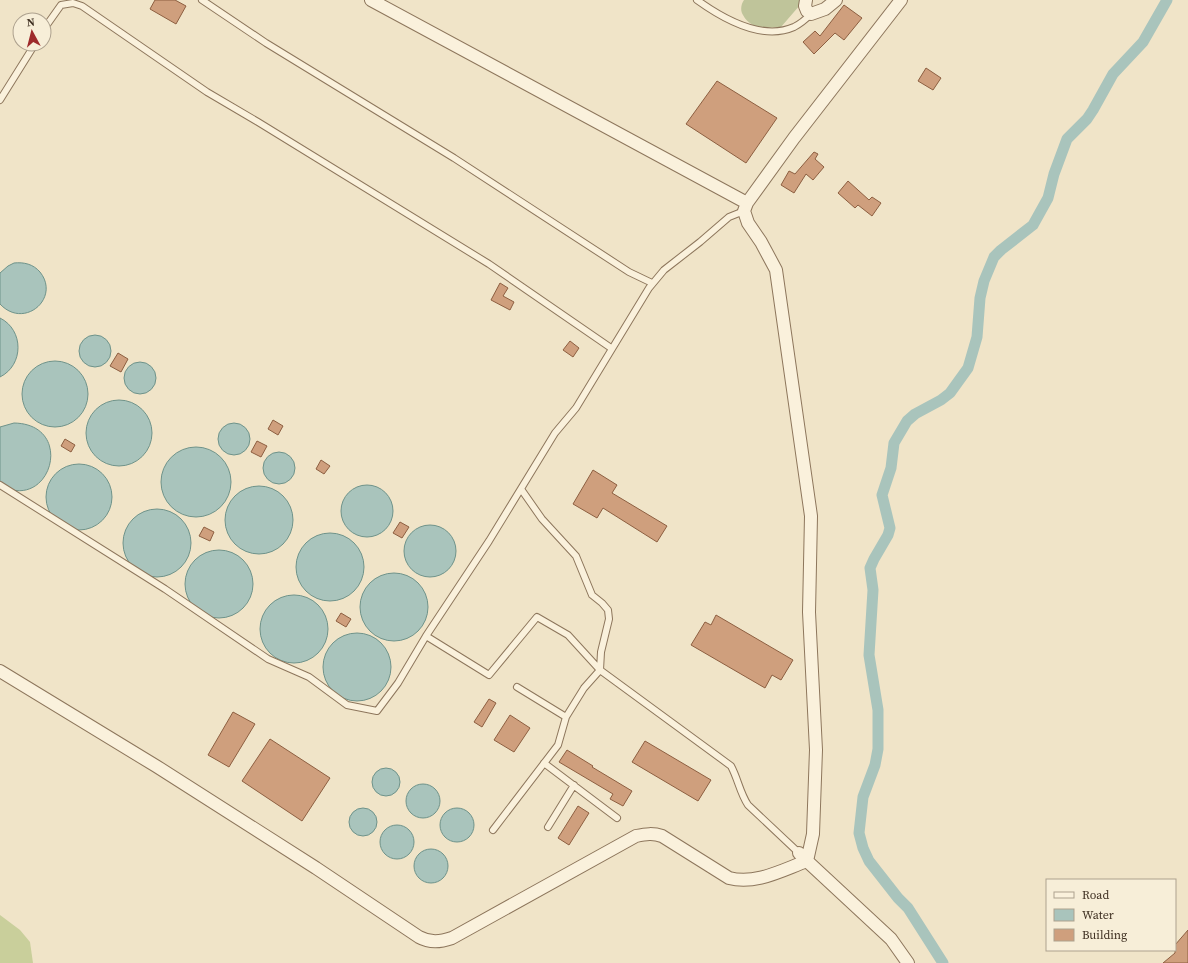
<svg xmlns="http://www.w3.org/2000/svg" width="1188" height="963" font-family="'Source Serif 4',serif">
	<rect width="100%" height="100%" fill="#f0e4c8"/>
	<path fill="#c9cf9b" d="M 0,915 L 20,930 L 30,942 L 33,963 L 0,963 Z"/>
	<path fill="#bfc49a" d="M 744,0 L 801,0 L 800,5 L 781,27 C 766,28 751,30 743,15 C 740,11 741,4 744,0 Z"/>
	<path fill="#a9c4bc" stroke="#6f938a" d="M 14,263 C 24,262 33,264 40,272 C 61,298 24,330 0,304 L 0,273 L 8,266 Z
		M 0,318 C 24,330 24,365 0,377 Z
		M79 351a16 16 0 1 1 32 0a16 16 0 1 1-32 0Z
		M22 394a33 33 0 1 1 66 0a33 33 0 1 1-66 0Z
		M124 378a16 16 0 1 1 32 0a16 16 0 1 1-32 0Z
		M86 433a33 33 0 1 1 66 0a33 33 0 1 1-66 0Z
		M218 439a16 16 0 1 1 32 0a16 16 0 1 1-32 0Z
		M 14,423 C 71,424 55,499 12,490 C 8,490 4,487 0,486 L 0,427 Z
		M161 482a35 35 0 1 1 70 0a35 35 0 1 1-70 0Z
		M263 468a16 16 0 1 1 32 0a16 16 0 1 1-32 0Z
		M46 497a33 33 0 1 1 66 0a33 33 0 1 1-66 0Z
		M341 511a26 26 0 1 1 52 0a26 26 0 1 1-52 0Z
		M225 520a34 34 0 1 1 68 0a34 34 0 1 1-68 0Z
		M123 543a34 34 0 1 1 68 0a34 34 0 1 1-68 0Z
		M404 551a26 26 0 1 1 52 0a26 26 0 1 1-52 0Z
		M296 567a34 34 0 1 1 68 0a34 34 0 1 1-68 0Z
		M185 584a34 34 0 1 1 68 0a34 34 0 1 1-68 0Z
		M360 607a34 34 0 1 1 68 0a34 34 0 1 1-68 0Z
		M260 629a34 34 0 1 1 68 0a34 34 0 1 1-68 0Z
		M323 667a34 34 0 1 1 68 0a34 34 0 1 1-68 0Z
		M372 782a14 14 0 1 1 28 0a14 14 0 1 1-28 0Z
		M406 801a17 17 0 1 1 34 0a17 17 0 1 1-34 0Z
		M349 822a14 14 0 1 1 28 0a14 14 0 1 1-28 0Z
		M440 825a17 17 0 1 1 34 0a17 17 0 1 1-34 0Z
		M380 842a17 17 0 1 1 34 0a17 17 0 1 1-34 0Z
		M414 866a17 17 0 1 1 34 0a17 17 0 1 1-34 0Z"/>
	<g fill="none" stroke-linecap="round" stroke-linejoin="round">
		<path stroke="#a9c4bc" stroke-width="11" d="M 943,963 L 908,908 L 898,898 L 869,861 L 863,848 L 859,833 L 863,797 L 875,765 L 878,749 L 878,710 L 869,655 L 873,590 L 870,568 L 874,559 L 888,535 L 890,528 L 882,495 L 891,468 L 894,443 L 907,421 L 915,414 L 941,400 L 950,393 L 968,368 L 977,337 L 980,298 L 984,281 L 994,257 L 1001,250 L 1033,225 L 1048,198 L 1054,174 L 1067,139 L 1087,119 L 1093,110 L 1113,74 L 1143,42 L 1167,0"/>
	</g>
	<path fill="#cf9f7d" stroke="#8d5f41" d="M 155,0 L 175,0 L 186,6 L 176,24 L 150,9 Z
		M 844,5 L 862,18 L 844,40 L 835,33 L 814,54 L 803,42 L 815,31 L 820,36 Z
		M 926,68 L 941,78 L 933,90 L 918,81 Z
		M 717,81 L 777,118 L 746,163 L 686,124 Z
		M 814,152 L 818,154 L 815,159 L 824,167 L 813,180 L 806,174 L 794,193 L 781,185 L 789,171 L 795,174 Z
		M 848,181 L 869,200 L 872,197 L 881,203 L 872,216 L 858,205 L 855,208 L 838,193 Z
		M 500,283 L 508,288 L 503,296 L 514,302 L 510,310 L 491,300 Z
		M 570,341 L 579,348 L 573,357 L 563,350 Z
		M 118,353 L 128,359 L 121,372 L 110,366 Z
		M 273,420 L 283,426 L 278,435 L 268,429 Z
		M 65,439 L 75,445 L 71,452 L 61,446 Z
		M 257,441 L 267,446 L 261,457 L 251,452 Z
		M 321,460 L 330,466 L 324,474 L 316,469 Z
		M 593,470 L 617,485 L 612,493 L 667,526 L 657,542 L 603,508 L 597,518 L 573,504 Z
		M 400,522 L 409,527 L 402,538 L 393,533 Z
		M 204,527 L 214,532 L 210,541 L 199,536 Z
		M 341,613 L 351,619 L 346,627 L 336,621 Z
		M 716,615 L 793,660 L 781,680 L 772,675 L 765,688 L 691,645 L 705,622 L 711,625 Z
		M 489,699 L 496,703 L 482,727 L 474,722 Z
		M 233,712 L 255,724 L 229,767 L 208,755 Z
		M 510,715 L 530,728 L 514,752 L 494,740 Z
		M 270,739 L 330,778 L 302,821 L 242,781 Z
		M 645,741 L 711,780 L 698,801 L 632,762 Z
		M 567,750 L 593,766 L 592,767 L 632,791 L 623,806 L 610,799 L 613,794 L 559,762 Z
		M 578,806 L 589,813 L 569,845 L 558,838 Z
		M 1188,930 L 1188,963 L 1163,963 L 1175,953 L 1175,945 Z"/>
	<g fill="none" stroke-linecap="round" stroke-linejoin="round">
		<defs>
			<path id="lane" d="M 202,0 L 266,43 L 454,158 L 629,272 L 652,283
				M 697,0 C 722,18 762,41 794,27 C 800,24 806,19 811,14
				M 44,29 L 61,5 L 73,3 L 82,6 L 207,92 L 258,122 L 489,264 L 611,348
				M 0,100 L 35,44
				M 0,485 L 165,589 L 268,659 L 309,677 L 347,705 L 377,711 L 398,683 L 426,636 L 489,675 L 537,617 L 568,635 L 600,670 L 731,766 C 738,779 740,793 748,805 L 799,853
				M 426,636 L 489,541 L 555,433 L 576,408 L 649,288 L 664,270 L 700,242 L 729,217 L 744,211
				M 517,687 L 566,717
				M 544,763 L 617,818
				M 548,827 L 574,785
				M 493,830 L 558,745 L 566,717 L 584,688 L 600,670 L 601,652 L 609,619 L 608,610 L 602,603 L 592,595 L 576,556 L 542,519 L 521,489"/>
			<path id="street" d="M 371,0 L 747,203
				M 806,0 L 805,6 L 807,11 L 811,14 L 825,9 L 836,0
				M 0,671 L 156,766 L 316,868 L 419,937 C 430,943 440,942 452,938 L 636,836 C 646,834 653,833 662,836 L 729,878 C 756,885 782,870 807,861 L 813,834 L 816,750 L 809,612 L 811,516 L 776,270 L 761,242 L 748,223 L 744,211 L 747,203 L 794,138 L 901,0
				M 799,853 L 807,861 L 891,939 L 908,963"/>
		</defs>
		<use href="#lane" stroke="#8d765c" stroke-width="8"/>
		<use href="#street" stroke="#8d765c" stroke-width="14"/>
		<use href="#lane" stroke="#faf1dc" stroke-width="6"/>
		<use href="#street" stroke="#faf1dc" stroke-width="12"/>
	</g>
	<rect x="1046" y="879" width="130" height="72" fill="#f7eed8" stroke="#ada18e"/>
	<rect x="1054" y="892" width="20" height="6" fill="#faf1dc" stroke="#ada18e"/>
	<text x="1082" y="899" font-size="12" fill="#3d2e20">Road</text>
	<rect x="1054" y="909" width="20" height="12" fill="#a9c4bc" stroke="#ada18e"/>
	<text x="1082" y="919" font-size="12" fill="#3d2e20">Water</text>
	<rect x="1054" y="929" width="20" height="12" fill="#cf9f7d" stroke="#ada18e"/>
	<text x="1082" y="939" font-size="12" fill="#3d2e20">Building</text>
	<g transform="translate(32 32) rotate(353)"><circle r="19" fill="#f7eed8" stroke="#ada18e"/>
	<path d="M0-3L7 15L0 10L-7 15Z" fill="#9e2a2b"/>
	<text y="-6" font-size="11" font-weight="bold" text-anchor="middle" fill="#3d2e20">N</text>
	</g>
</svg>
